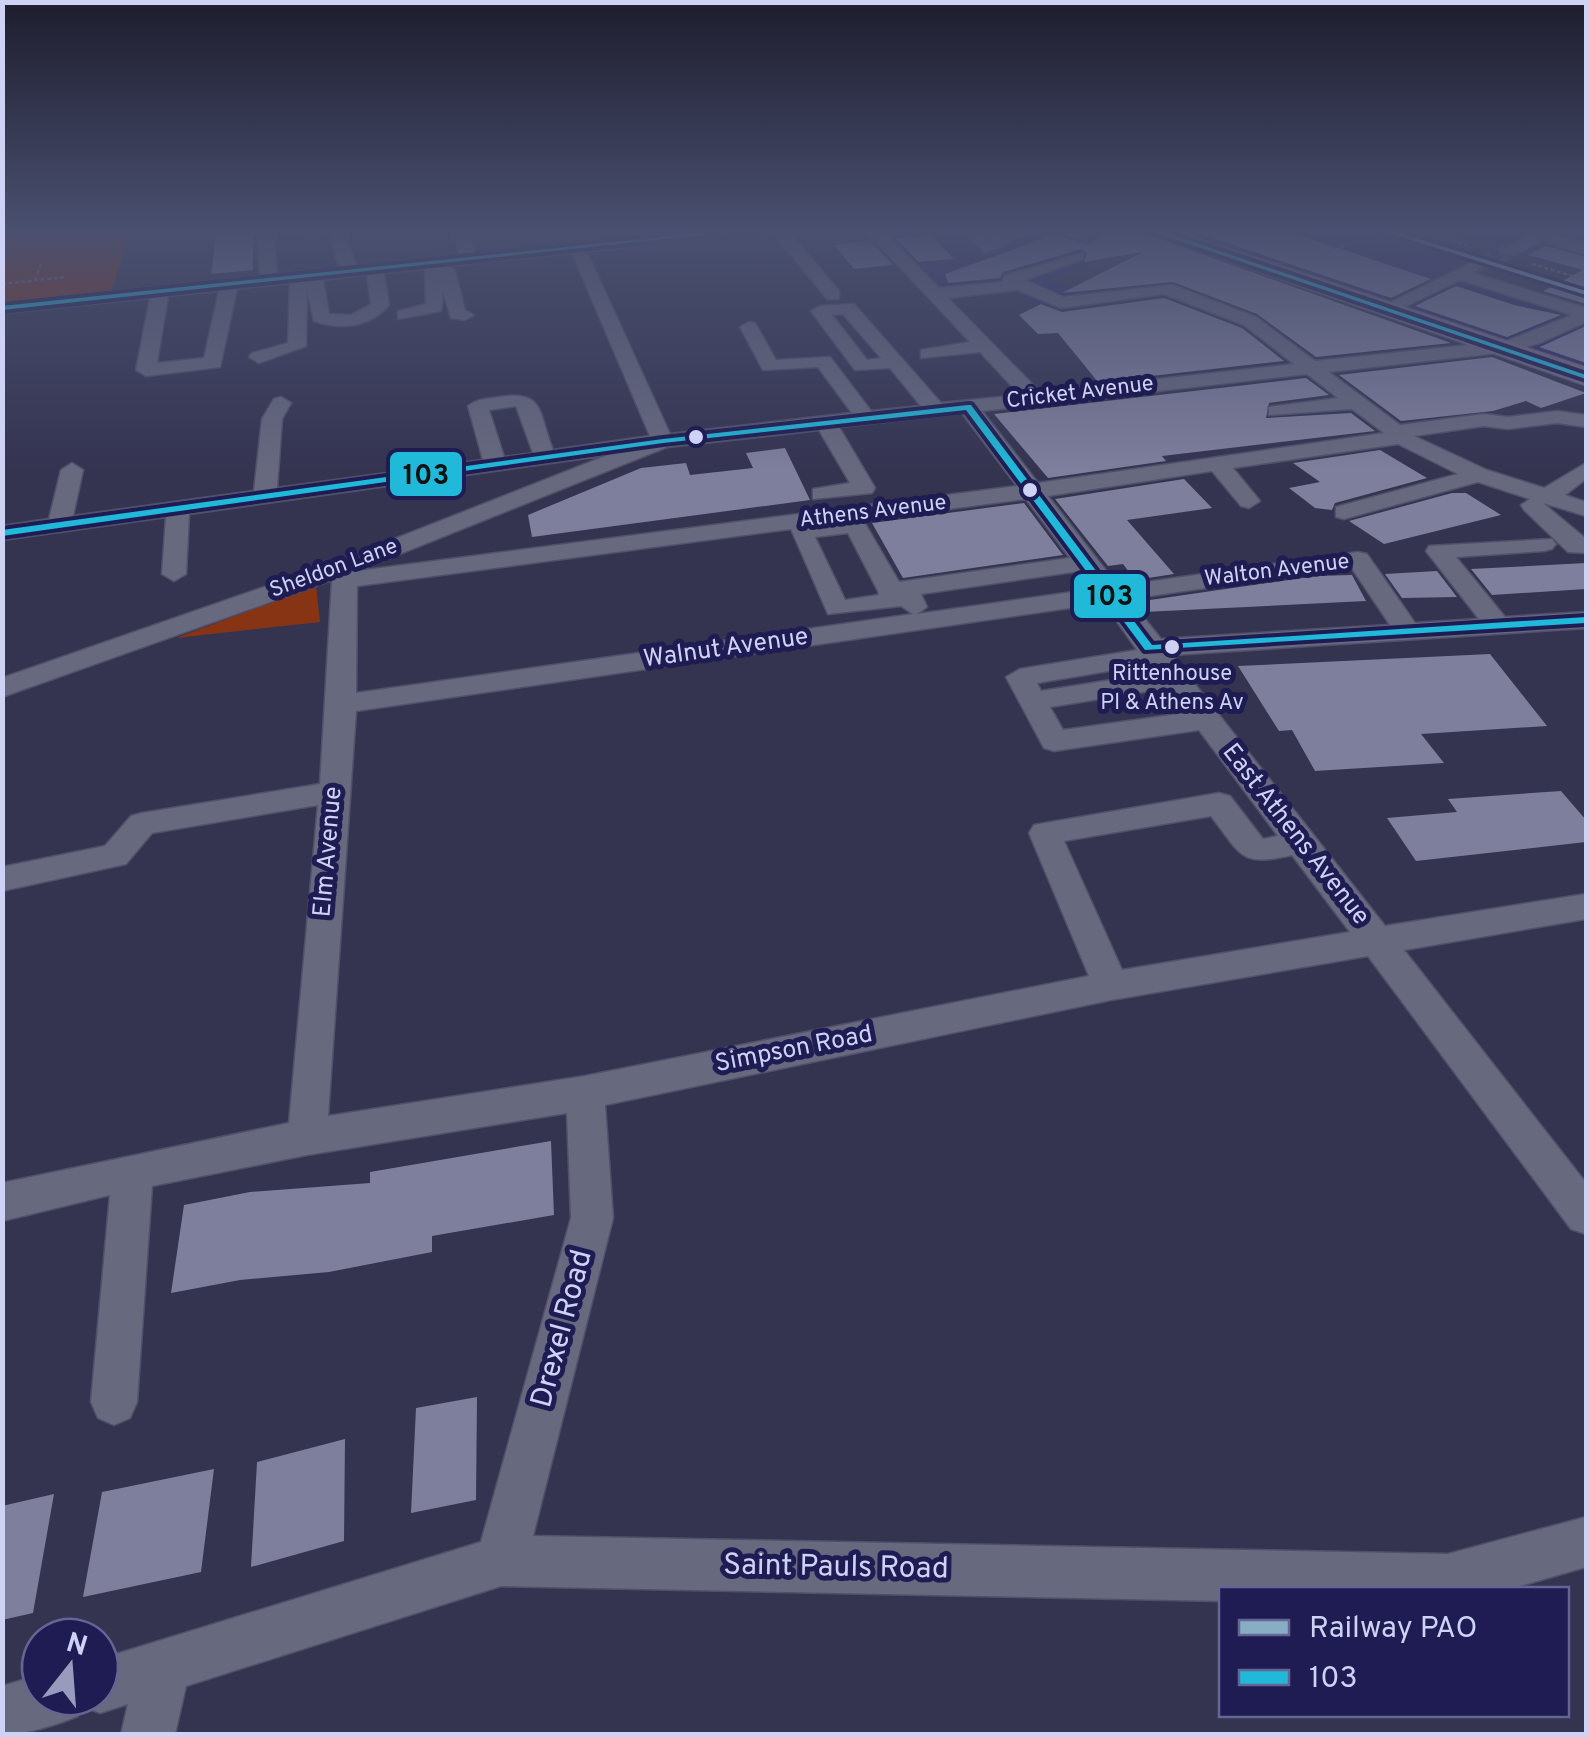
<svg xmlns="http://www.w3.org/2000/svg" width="1589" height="1737" font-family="Overpass,sans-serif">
	<rect width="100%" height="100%" fill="#343451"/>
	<path fill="#2f2e68" d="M 881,229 L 1123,229 L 1153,239 L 1047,279 L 1089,296 L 1035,307 L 1016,291 L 953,298 Z
		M 1170,229 L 1367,229 L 1469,262 L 1381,299 Z
		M 1433,229 L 1586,229 L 1586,273 L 1521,254 Z
		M 1458,282 L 1556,312 L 1544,319 L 1586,333 L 1586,370 L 1402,309 Z"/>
	<path fill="#873414" d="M 2,229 L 132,229 L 111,292 L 3,303 Z
		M 316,586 L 320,622 L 176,638 Z"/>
	<path fill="#7e7f9c" d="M 1112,229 L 1131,229 L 1451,343 L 1316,357 L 1257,314 L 1173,282 L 1062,293 L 1143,252 L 1084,262 L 1087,253 L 1082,249 L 1003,272 L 1000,278 L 948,283 L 945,274 L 1054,235 L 1087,245 Z
		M 1185,229 L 1280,229 L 1431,279 L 1391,298 Z
		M 253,231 L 253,270 L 211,274 L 216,235 Z
		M 931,235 L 954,259 L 919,262 L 896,239 Z
		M 870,241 L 893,265 L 854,269 L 834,245 Z
		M 1546,246 L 1586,257 L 1586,304 L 1543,291 L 1583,270 L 1528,255 Z
		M 1456,286 L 1514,305 L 1561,315 L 1507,337 L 1415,306 Z
		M 1164,298 L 1242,328 L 1284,361 L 1098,382 L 1058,333 L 1038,334 L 1019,315 L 1041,304 L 1062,312 Z
		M 1586,326 L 1586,363 L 1539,347 L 1542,346 Z
		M 1492,357 L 1586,393 L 1541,408 L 1526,401 L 1493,411 L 1401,421 L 1339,375 Z
		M 1306,378 L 1329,395 L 1269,403 L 1266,418 L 1351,413 L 1375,431 L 1162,456 L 1166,461 L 1048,478 L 994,414 Z
		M 785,448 L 810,500 L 532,537 L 528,515 L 641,468 L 686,463 L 690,475 L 753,468 L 746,453 Z
		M 1380,450 L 1427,478 L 1335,503 L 1332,510 L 1315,508 L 1289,488 L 1320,482 L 1293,463 Z
		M 1184,479 L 1212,508 L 1127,520 L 1174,574 L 1135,580 L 1123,564 L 1108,566 L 1055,499 Z
		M 1452,493 L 1466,493 L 1501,515 L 1384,544 L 1349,521 Z
		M 1024,503 L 1063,555 L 903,578 L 872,523 Z
		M 1586,563 L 1586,589 L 1492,595 L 1471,569 Z
		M 1437,571 L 1457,597 L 1402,598 L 1385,574 Z
		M 1352,575 L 1366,601 L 1144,612 L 1143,601 L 1316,576 Z
		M 1490,654 L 1547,726 L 1421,734 L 1444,763 L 1315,771 L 1292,730 L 1279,731 L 1238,666 Z
		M 1561,791 L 1586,820 L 1586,842 L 1416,861 L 1387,818 L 1457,812 L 1448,799 Z
		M 551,1141 L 554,1215 L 432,1236 L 432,1252 L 329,1272 L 240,1280 L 171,1293 L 184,1205 L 250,1192 L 370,1183 L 370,1172 Z
		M 477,1397 L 476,1500 L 411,1513 L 416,1408 Z
		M 345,1439 L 344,1541 L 251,1567 L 257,1462 Z
		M 214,1469 L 201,1572 L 83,1597 L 102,1492 Z
		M 54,1494 L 33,1613 L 2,1620 L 2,1506 Z"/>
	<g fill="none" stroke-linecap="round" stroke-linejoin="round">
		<path stroke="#4b4c6a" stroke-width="18" stroke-dasharray="18 9" stroke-linecap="butt" d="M 1475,265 L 1508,252"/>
		<defs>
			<path id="minor" d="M 257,229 L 273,229 L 277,274 L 339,268 L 328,229 L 344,229 L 356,266 L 459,255 L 453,229 L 469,229 L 475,254 L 711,229 L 767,229 L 587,252 L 670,434 L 852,413 L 818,367 L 763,370 L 740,327 L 749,322 L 755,323 L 776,360 L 830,357 L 871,411 L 921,406 L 890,368 L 855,370 L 811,311 L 820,306 L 854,304 L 941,403 L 1020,395 L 980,352 L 921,358 L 921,350 L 970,342 L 864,229 L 881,229 L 939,288 L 1003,282 L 1004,276 L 1083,253 L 1083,259 L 1025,280 L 1063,297 L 1172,285 L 1256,317 L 1315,361 L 1507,341 L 1572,315 L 1460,280 L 1390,314 L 1375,310 L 1475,261 L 1483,266 L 1473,273 L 1586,308 L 1586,322 L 1540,343 L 1507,352 L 1329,372 L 1400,425 L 1484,414 L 1508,417 L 1557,411 L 1586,415 L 1586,427 L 1557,423 L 1508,429 L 1484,426 L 1414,436 L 1487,470 L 1544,488 L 1586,463 L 1586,479 L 1565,495 L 1586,502 L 1586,516 L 1543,503 L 1586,539 L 1586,553 L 1568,552 L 1524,510 L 1521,505 L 1530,499 L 1478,482 L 1344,519 L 1336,517 L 1336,507 L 1458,474 L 1398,444 L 1233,468 L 1260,501 L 1249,508 L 1241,506 L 1212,471 L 1048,496 L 1118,586 L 1358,552 L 1367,554 L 1415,623 L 1479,619 L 1426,551 L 1429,546 L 1552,539 L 1556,544 L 1552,549 L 1544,551 L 1456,557 L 1505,617 L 1586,612 L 1586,628 L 1172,655 L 1385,926 L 1586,894 L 1586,919 L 1404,950 L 1586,1183 L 1586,1234 L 1571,1229 L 1368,956 L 1111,1000 L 605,1105 L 613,1218 L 533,1536 L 1448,1554 L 1586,1517 L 1586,1567 L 1506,1590 L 1222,1590 L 1222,1601 L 501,1586 L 186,1686 L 175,1734 L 121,1734 L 128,1704 L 100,1713 L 83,1706 L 78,1716 C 53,1726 29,1734 2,1734 L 2,1686 L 40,1675 L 40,1697 L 100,1697 L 100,1659 L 481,1542 L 571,1218 L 567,1113 L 307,1155 L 152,1186 L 137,1402 L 130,1418 L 114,1425 L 98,1418 L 91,1402 L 110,1195 L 2,1221 L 2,1183 L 289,1123 L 318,805 L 152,833 L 126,864 L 2,891 L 2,867 L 105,846 L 131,816 L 142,813 L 320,784 L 332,580 L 2,697 L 2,678 L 336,562 L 608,455 L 189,514 L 186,574 L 174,581 L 162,574 L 166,517 L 2,540 L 2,526 L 49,519 L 61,470 L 72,463 L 83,470 L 73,516 L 254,491 L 262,419 L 274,399 L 281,397 L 291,403 L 282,419 L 277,488 L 483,460 L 468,406 C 476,399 487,399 499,397 C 545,390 538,412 553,450 L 650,436 L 572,253 L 449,266 L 455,271 L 465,310 L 474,315 L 465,320 L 451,318 L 443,291 L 441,311 L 398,319 L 398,311 L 426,304 L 425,269 L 384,273 L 389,305 C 370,328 340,330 314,321 L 307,290 L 306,346 L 259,363 L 249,357 L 252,353 L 288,343 L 290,283 L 237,289 L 220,367 L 146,376 L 136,370 L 150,298 L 2,313 L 2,303 L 260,276 ZM 367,275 L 371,304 L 351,315 L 329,314 L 323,280 ZM 1018,290 L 1061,308 L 1164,294 L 1244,325 L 1294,364 L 1040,392 L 948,298 ZM 219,291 L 204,358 L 157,363 L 168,296 ZM 843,314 L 881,358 L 867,360 L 832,315 ZM 1307,374 L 1338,398 L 1269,407 L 1269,415 L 1352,409 L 1384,433 L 1038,483 L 982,411 ZM 516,406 L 533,453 L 504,457 L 489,410 ZM 962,413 L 1017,486 L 357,571 L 667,447 L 819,430 L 850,483 L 813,489 L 813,499 L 872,493 L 875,488 L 839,427 ZM 1026,499 L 1070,558 L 899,582 L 863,520 ZM 791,529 L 828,614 L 901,606 L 913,614 L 356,693 L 357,586 ZM 848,533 L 878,591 L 879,595 L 845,600 L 815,537 ZM 1351,567 L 1390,625 L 1161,639 L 1129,599 ZM 1080,571 L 1094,589 L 917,614 L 927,607 L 921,594 ZM 1104,603 L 1137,650 L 1020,669 L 1006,677 L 1044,748 L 1054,751 L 1199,730 L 1278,836 L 1263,839 L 1230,796 L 1219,793 L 1034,825 L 1029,833 L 1089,976 L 585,1076 L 328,1116 L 356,711 ZM 1150,664 L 1156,673 L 1041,691 L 1037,683 ZM 1168,688 L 1186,713 L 1063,730 L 1050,707 ZM 1211,816 C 1242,856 1240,867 1292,855 L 1350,932 L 1122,970 L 1064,841 Z
				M 306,229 L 289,235 L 281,230 L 282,229 Z
				M 770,229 L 787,229 L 839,291 L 839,299 L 827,299 Z
				M 958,229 L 975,229 L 988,241 L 1002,235 L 991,229 L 1015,229 L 1024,235 L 986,253 Z
				M 1044,229 L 1108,229 L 1086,240 Z
				M 1541,229 L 1562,229 L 1554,235 L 1586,244 L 1586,254 L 1542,241 L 1514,255 L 1500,252 Z"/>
			<path id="highway" d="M 1135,229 L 1172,229 L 1586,367 L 1586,386 Z"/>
		</defs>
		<use href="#minor" stroke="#50506a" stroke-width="3"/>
		<use href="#highway" stroke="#50506a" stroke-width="2"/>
		<path stroke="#6e6f83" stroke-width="2.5" stroke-dasharray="4 2.5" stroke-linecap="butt" d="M 1433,235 L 1469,246
			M 1310,260 L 1348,244
			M 1532,264 L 1586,280
			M 1582,273 L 1586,275
			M 35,280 L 41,264
			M 2,284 L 66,277"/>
		<use href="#minor" fill="#67697f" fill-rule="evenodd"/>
		<use href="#highway" fill="#756b85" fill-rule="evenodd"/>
		<defs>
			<path id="bus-1" d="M 736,229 L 759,229 L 2,310 L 2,306 Z
				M 1145,229 L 1155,229 L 1586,375 L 1586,379 Z
				M 968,405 L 971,405 L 1152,645 L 1586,617 L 1586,623 L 1145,650 L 966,410 L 663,443 L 2,536 L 2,530 L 663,439 Z"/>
		</defs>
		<use href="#bus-1" stroke="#1e1c52" stroke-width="8"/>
		<use href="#bus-1" fill="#20b9da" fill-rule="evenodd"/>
		<defs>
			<path id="rail-1" d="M 1376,229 L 1387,229 L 1586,291 L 1586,295 Z"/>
		</defs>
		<use href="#rail-1" stroke="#1e1c52" stroke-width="7"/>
		<use href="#rail-1" fill="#88aec5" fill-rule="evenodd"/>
	</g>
	<linearGradient id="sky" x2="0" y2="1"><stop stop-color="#1d1d2d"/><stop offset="0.49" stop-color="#4a5070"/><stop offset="1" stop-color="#4a5070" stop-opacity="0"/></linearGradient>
	<rect width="1589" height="472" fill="url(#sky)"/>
	<g fill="#ced2f5" stroke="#1e1c52" stroke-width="4">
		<circle cx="696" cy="437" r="9"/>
		<circle cx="1030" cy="490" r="9"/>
		<circle cx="1172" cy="647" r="9"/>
	</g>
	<g text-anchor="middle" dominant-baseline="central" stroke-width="10" stroke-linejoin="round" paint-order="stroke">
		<g font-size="22" fill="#ced2f5" stroke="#1e1c52">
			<text transform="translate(1080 393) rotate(-7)">Cricket Avenue</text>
			<text transform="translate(873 512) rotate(-7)">Athens Avenue</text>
			<text transform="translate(334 569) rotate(-20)">Sheldon Lane</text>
			<text transform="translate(1277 571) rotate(-7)">Walton Avenue</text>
		</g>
		<g font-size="22" fill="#ced2f5" stroke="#1e1c52">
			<text x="1172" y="674">Rittenhouse<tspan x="1172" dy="29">Pl &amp; Athens Av</tspan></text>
		</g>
		<g font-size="25" fill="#ced2f5" stroke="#1e1c52">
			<text transform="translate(726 649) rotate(-8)">Walnut Avenue</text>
			<text transform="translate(1295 835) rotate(52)">East Athens Avenue</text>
			<text transform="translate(329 852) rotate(-85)">Elm Avenue</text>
			<text transform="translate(794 1050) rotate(-11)">Simpson Road</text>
		</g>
		<g font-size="30" fill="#ced2f5" stroke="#1e1c52">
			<text transform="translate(563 1329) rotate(-75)">Drexel Road</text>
			<text transform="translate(836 1568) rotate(1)">Saint Pauls Road</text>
		</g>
	</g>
	<g stroke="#1e1c52" stroke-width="4">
		<rect x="388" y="450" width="76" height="48" rx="10" fill="#20b9da"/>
		<rect x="1072" y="572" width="76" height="48" rx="10" fill="#20b9da"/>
	</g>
	<g font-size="28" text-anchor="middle" font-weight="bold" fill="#111">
		<text x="426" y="484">103</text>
		<text x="1110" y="605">103</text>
	</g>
	<rect width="1589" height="1737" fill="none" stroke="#ced2f5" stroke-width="10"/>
	<rect x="1219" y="1587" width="350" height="130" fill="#1e1c52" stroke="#646593" stroke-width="2.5"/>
	<rect x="1239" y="1620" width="50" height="15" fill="#88aec5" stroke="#646593" stroke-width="2.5"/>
	<text x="1309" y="1637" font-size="30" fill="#ced2f5">Railway PAO</text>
	<rect x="1239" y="1670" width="50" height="15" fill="#20b9da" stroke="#646593" stroke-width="2.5"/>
	<text x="1309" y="1687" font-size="30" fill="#ced2f5">103</text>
	<g transform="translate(70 1667) rotate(17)"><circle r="48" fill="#1e1c52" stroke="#646593" stroke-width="2.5"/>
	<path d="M0-8L18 38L0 25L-18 38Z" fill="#989bbc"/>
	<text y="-15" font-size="28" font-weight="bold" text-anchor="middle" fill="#ced2f5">N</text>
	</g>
</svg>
